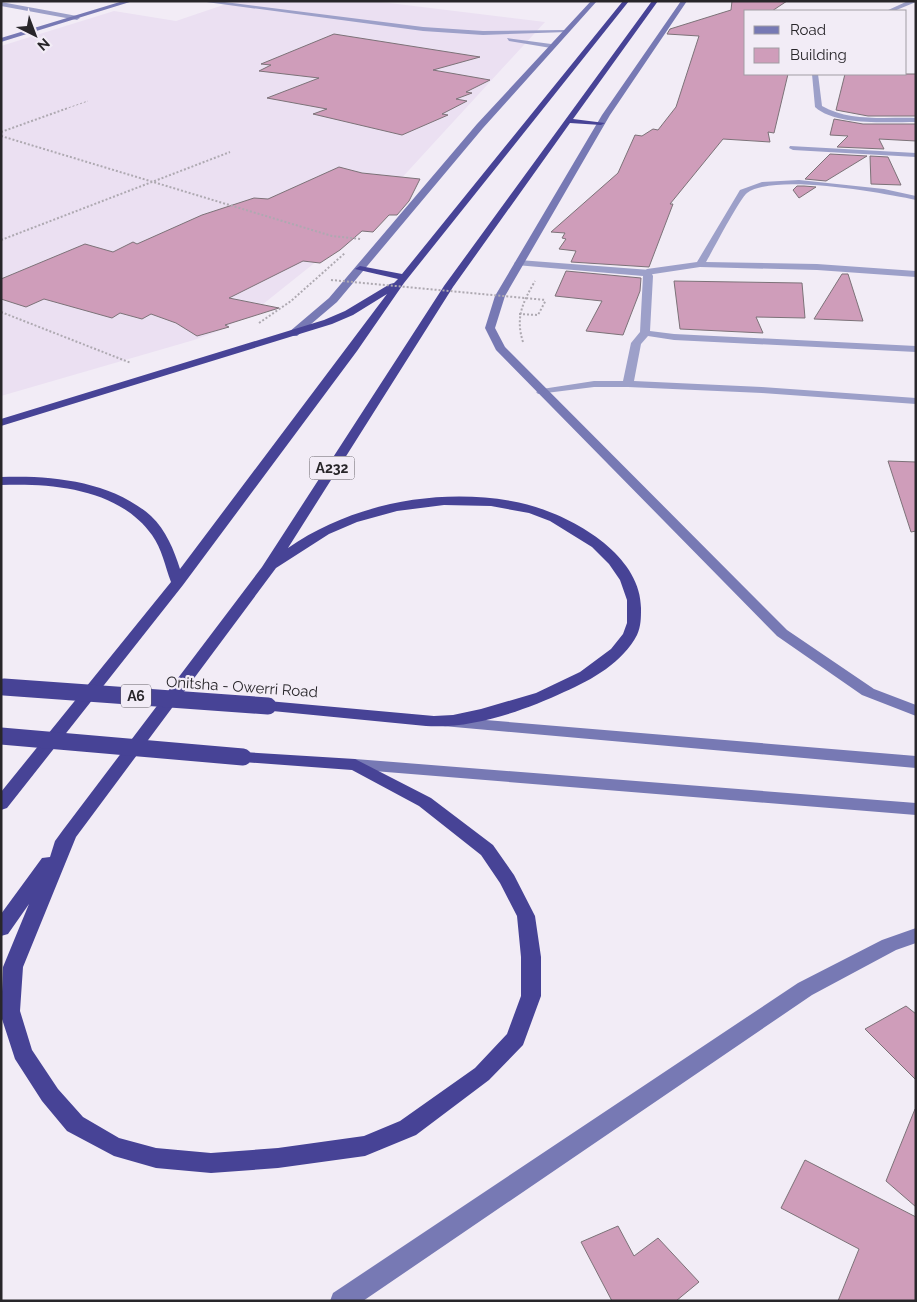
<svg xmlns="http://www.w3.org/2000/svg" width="917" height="1302" font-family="Raleway,sans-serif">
	<rect width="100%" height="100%" fill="#f2ecf6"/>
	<path fill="#ebe0f2" d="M 235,1 L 373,1 L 545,22 L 398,182 L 322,257 L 253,312 L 219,331 L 194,340 L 1,396 L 1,46 L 114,11 L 176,21 Z"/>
	<path fill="#cf9dba" stroke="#7c7278" d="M 732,1 L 787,1 L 772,11 L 746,11 L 746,74 L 788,74 L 774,133 L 768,132 L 770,142 L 723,139 L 670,204 L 673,204 L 649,267 L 571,262 L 576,251 L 559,249 L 566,239 L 562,238 L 565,233 L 551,232 L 618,173 L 635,135 L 642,136 L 653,129 L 658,130 L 676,107 L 699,36 L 667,34 L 670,29 L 731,10 Z
		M 334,34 L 480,57 L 433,70 L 490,80 L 466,92 L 472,93 L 456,99 L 467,101 L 442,114 L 448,115 L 402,135 L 313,114 L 327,109 L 267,98 L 319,78 L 259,71 L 271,65 L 261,64 Z
		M 845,74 L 916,74 L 916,116 L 868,116 L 836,110 Z
		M 834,119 L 863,124 L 916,124 L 916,141 L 879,139 L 884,149 L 837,147 L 848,136 L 830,135 Z
		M 830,154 L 867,156 L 826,181 L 805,179 Z
		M 870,156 L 888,157 L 901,185 L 871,184 Z
		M 339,167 L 362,173 L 420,179 L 409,201 L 397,215 L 389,215 L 373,232 L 362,231 L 340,250 L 320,263 L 303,261 L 229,298 L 279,308 L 225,325 L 229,327 L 197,336 L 176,323 L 151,314 L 142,319 L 120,313 L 112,318 L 44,299 L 26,307 L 1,299 L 1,279 L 85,244 L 113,252 L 133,242 L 137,244 L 202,215 L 254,198 L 268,199 Z
		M 797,186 L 804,186 L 816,187 L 799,198 L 793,190 Z
		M 566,271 L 641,278 L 640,291 L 623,335 L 586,331 L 602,301 L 555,296 Z
		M 842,274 L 848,274 L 863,321 L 814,319 Z
		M 674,281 L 802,283 L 805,318 L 756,317 L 763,333 L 680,329 Z
		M 888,461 L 916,462 L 916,531 L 911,532 Z
		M 906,1006 L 916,1014 L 916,1080 L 865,1029 Z
		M 915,1109 L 916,1109 L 916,1207 L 886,1181 Z
		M 805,1160 L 916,1217 L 916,1301 L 838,1301 L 859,1249 L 781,1208 Z
		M 618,1226 L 634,1256 L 658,1238 L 699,1282 L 676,1301 L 612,1301 L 581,1242 Z"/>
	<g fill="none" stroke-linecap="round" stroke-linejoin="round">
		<path stroke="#aea9b1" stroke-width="1" stroke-dasharray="2 2" stroke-linecap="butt" d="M 65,109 L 88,101"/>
		<path stroke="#aea9b1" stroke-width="2" stroke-dasharray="2 2" stroke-linecap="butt" d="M 1,132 L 68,108
			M 1,136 L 332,236 L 361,239
			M 1,240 L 230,152
			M 1,312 L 131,363
			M 519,314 L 538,315 L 546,300
			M 259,323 L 291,301 L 345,253
			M 523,342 C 515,317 523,302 535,281"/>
		<path fill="#9da0c9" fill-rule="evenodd" d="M 799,180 L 884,189 L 916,196 L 916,200 C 882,193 775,173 747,193 C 740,198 713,250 706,262 L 817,264 L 916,271 L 916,277 L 817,270 L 700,267 L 647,275 L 643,272 L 647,269 L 697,262 L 740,190 L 762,182 Z"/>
		<path fill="#9da0c9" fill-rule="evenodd" d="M 199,1 L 217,1 L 423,27 L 483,31 L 564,30 L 567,32 L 483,35 L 423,31 Z
			M 908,1 L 916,2 L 894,11 L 886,11 Z
			M 1,2 L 77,16 L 80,18 L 77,20 L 1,6 Z
			M 507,38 L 551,44 L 554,46 L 551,48 L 509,41 Z
			M 812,74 L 818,74 L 822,106 C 849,122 886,117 916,118 L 916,122 C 888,122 836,126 815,107 Z
			M 790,146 L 916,153 L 916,157 L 793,150 L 789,148 Z
			M 519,260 L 650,270 L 653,276 L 650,331 L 674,334 L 916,346 L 916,352 L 674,340 L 648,336 L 641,344 L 634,381 L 762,387 L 916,398 L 916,404 L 762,393 L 628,387 L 594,387 L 538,394 L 536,392 L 542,389 L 594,381 L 623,381 L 631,343 L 640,332 L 643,276 L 516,265 L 514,263 Z"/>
		<path fill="#7779b4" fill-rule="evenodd" d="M 123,1 L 133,1 L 1,42 L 1,38 Z
			M 591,1 L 597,1 L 483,128 L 337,302 L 297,336 L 289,336 L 289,332 L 329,298 L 477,124 Z
			M 681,1 L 687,1 L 610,115 L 505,296 L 495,328 L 505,347 L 787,630 L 874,689 L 916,705 L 916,716 L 862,695 L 777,636 L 496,350 L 485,328 L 495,296 L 602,115 Z
			M 449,717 L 916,756 L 916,768 L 443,726 L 441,722 L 443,718 Z
			M 355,759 L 916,803 L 916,815 L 349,769 L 347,765 L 349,761 Z
			M 916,928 L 916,943 L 896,950 L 812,995 L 363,1301 L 330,1301 L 333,1293 L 798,983 L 882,940 Z"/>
		<path fill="#474396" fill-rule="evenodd" d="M 623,1 L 629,1 L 404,283 L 357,351 L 183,585 L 7,808 L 1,810 L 1,792 L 171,582 C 165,566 162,549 152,535 C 119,489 54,483 1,485 L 1,477 C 51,475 112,481 151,516 C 166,530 174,550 180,569 L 387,294 L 353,315 L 332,324 L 1,426 L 1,419 L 324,320 L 345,311 L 390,284 L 394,283 L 398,279 L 355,269 L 360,266 L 402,274 Z
			M 652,1 L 658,1 L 573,119 L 605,123 L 601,125 L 570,123 L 453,287 L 288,548 C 351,504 436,488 511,501 C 561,509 642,551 641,609 C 641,618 641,626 637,635 C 623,662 592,680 564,692 C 524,711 471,729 426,726 L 262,710 L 260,706 L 268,701 L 434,716 L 453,715 L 481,709 L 536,693 L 580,672 L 611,649 L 623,634 L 627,623 L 627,600 L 620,580 L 609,564 L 592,547 L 550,521 L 529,513 L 491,506 L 444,505 L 397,511 L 357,522 L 329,534 L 276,568 L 76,837 L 23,967 L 20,1011 L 32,1050 L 58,1089 L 83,1117 L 119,1138 L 156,1148 L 211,1153 L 278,1148 L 364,1136 L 400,1121 L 475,1068 L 507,1034 L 521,996 L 521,957 L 517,916 L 500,883 L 481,855 L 419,806 L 352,770 L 243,762 L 237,761 L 235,757 L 237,753 L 243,752 L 355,759 L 431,798 L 493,845 L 514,875 L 535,916 L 541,957 L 541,996 L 523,1045 L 489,1080 L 416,1135 L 365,1156 L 278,1168 L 211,1173 L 156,1168 L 114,1156 L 67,1131 L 42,1101 L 15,1059 L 1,1016 L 3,967 L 29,904 L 8,934 L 1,936 L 1,914 L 42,858 L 50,857 L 55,841 L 63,830 L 262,567 L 444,286 Z"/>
		<path stroke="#aea9b1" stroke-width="2" stroke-dasharray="2 2" stroke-linecap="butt" d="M 331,280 L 546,300"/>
		<path stroke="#474396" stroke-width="17" d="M 4,687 L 268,706
			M 1,736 L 243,757"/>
	</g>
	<g text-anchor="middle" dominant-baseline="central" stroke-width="4.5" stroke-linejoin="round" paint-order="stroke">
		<g fill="#f2ecf6" stroke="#656167" stroke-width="1">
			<rect x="309.5" y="456.5" width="45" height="23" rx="4"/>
			<rect x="121" y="684.5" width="30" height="23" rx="4"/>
		</g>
		<g font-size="14" font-weight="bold" fill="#28262a">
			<text x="332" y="468">A232</text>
			<text x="136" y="696">A6</text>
		</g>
		<g font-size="15" fill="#28262a" stroke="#f2ecf6">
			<text transform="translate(242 687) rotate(4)">Onitsha - Owerri Road</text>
		</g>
	</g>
	<rect width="917" height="1302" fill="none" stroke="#28262a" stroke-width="5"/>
	<rect x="744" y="10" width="162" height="65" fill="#f2ecf6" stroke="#a19da4"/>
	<rect x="754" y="26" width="25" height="8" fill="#7779b4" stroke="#a19da4"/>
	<text x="790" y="35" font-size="15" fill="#28262a">Road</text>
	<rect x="754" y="48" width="25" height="15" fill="#cf9dba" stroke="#a19da4"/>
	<text x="790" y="60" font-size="15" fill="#28262a">Building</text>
	<g transform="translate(35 35) rotate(138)" stroke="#f2ecf6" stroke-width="4" paint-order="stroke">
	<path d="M0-4L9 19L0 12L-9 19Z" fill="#28262a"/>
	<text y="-8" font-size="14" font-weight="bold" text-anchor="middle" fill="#28262a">N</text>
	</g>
</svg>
